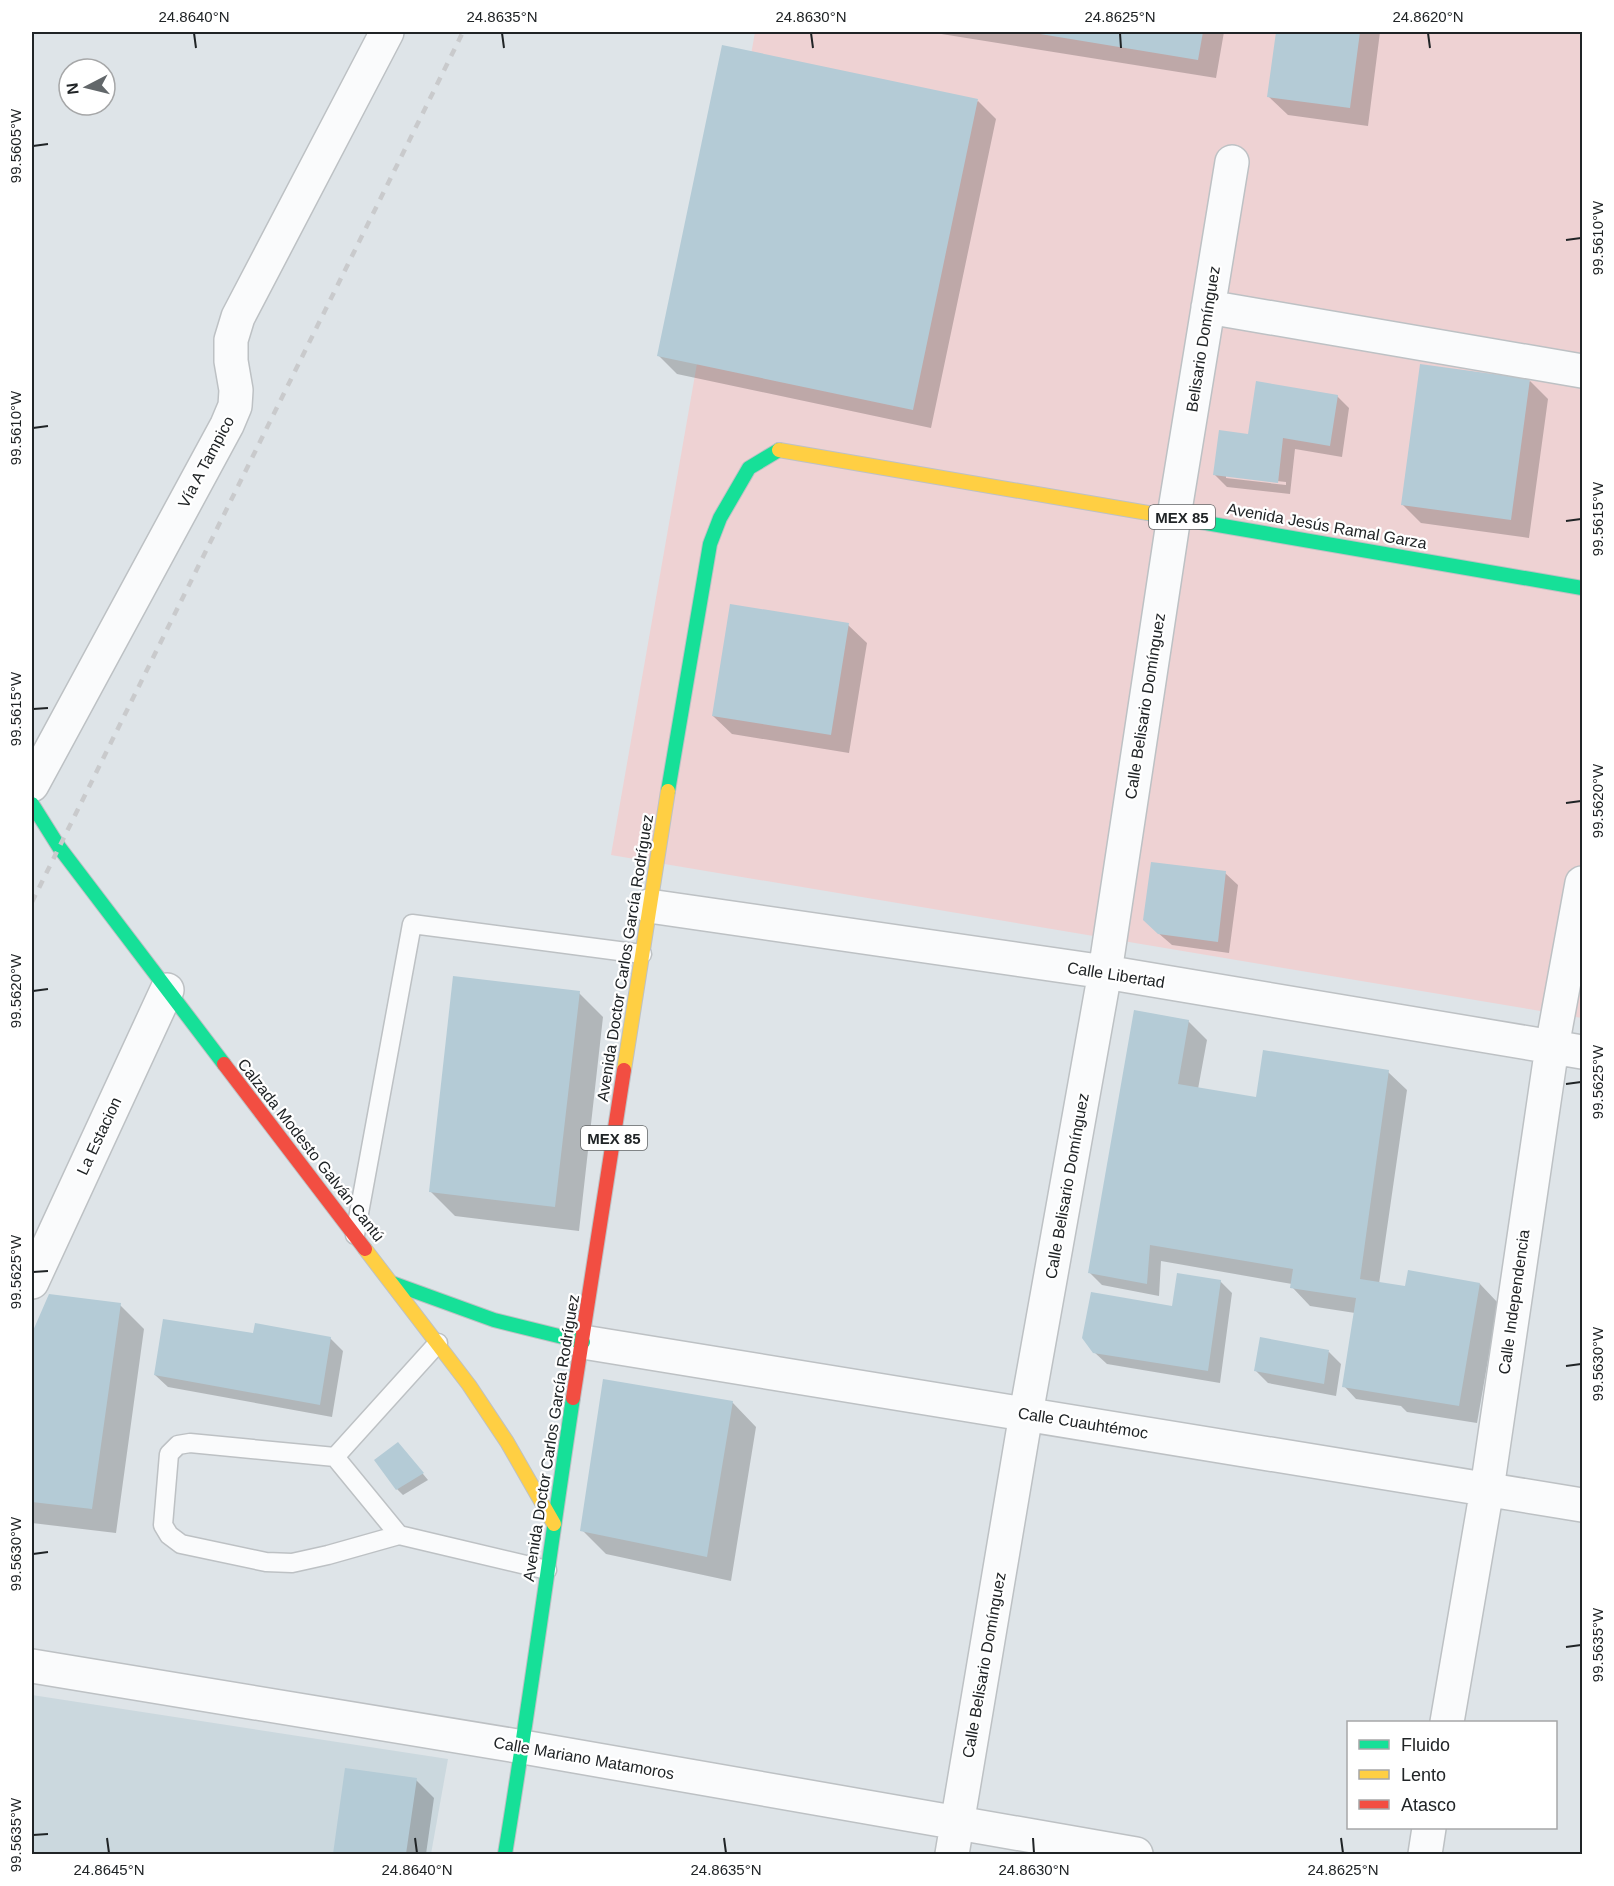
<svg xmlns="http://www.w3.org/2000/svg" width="1614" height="1886" font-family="Helvetica,sans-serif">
	<rect width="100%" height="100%" fill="#dee4e8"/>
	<path fill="#cbd8de" d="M 32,1695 L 448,1759 L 431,1854 L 32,1854 Z"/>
	<path fill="#eed2d3" d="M 755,32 L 1582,32 L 1582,1018 L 611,855 Z"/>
	<path fill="#0003" fill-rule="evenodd" d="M 929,32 L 1224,32 L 1216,78 Z
		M 1278,32 L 1380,32 L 1368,126 L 1288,115 L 1269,97 Z
		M 978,101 L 996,119 L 931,428 L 677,374 L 658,355 Z
		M 1530,381 L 1548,399 L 1529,538 L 1421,523 L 1402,504 Z
		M 1337,396 L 1349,408 L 1342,457 L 1295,449 L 1290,494 L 1227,487 L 1215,475 L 1249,435 ZM 1226,475 L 1286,482 L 1286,485 L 1226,478 Z
		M 848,625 L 867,643 L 849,753 L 732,734 L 713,716 Z
		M 1225,873 L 1238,885 L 1229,953 L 1172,945 L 1157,932 Z
		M 579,993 L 603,1017 L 579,1231 L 455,1216 L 431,1192 Z
		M 1188,1021 L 1207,1040 L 1198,1089 L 1257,1099 L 1388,1072 L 1407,1090 L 1379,1284 L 1404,1288 L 1480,1284 L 1498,1303 L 1477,1423 L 1407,1412 L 1401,1406 L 1356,1399 L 1344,1386 L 1355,1313 L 1310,1306 L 1292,1287 L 1292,1284 L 1161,1261 L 1159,1296 L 1102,1285 L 1090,1273 Z
		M 1220,1281 L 1232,1293 L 1220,1383 L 1107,1364 L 1094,1352 Z
		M 50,1296 L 120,1305 L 144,1329 L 116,1533 L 32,1523 L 32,1337 Z
		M 255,1335 L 330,1338 L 343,1351 L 332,1417 L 168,1387 L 155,1375 Z
		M 1329,1352 L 1341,1364 L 1336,1396 L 1268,1383 L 1256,1371 Z
		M 732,1402 L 756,1427 L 731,1581 L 606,1554 L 582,1530 Z
		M 403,1450 L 428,1480 L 403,1495 L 397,1489 Z
		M 346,1769 L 416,1780 L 434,1798 L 426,1854 L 335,1854 Z"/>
	<path fill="#b4cbd6" d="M 1028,32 L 1203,32 L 1198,60 Z
		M 1276,32 L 1360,32 L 1350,108 L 1267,97 Z
		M 722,45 L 978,99 L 913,410 L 657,356 Z
		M 1420,364 L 1530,379 L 1511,520 L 1401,505 Z
		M 1256,381 L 1338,395 L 1330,446 L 1283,438 L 1278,483 L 1213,475 L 1219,430 L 1248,434 Z
		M 730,604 L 849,623 L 831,735 L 712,716 Z
		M 1151,862 L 1226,871 L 1218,942 L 1158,934 L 1143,920 Z
		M 453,976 L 580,991 L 555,1207 L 429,1192 Z
		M 1134,1010 L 1189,1020 L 1178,1084 L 1256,1097 L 1263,1050 L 1389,1070 L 1360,1279 L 1405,1286 L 1408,1270 L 1480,1283 L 1459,1406 L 1342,1387 L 1356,1298 L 1290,1288 L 1293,1269 L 1150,1245 L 1147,1284 L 1088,1273 Z
		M 1177,1273 L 1221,1280 L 1208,1371 L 1093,1353 L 1082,1338 L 1091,1292 L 1172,1306 Z
		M 49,1294 L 121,1303 L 92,1509 L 32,1502 L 32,1333 Z
		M 163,1319 L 253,1333 L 255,1323 L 331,1337 L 320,1405 L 154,1375 Z
		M 1260,1337 L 1329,1350 L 1324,1384 L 1254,1371 Z
		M 603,1379 L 733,1401 L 707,1557 L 580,1531 Z
		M 398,1442 L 424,1473 L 396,1490 L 374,1460 Z
		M 345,1768 L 417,1778 L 406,1854 L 333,1854 Z"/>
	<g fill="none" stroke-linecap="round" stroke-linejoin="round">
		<defs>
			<path id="lane" d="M 355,1235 L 412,924 L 642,954
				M 438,1343 L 335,1457 L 190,1443 L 178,1445 L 169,1454 L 163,1525 L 169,1535 L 181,1544 L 266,1562 L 292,1563 L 328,1555 L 399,1535 L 547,1570
				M 335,1457 L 399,1535"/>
			<path id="street" d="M 1208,307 L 1582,371
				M 32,785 L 227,425 L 235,406 L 236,390 L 231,361 L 231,340 L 238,317 L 387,32
				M 649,906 L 1105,972 L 1582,1052
				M 32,1282 L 167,990
				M 583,1342 L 1582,1505
				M 32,1666 L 523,1747 L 1136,1854
				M 1447,1722 L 1487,1489 L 1552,1047 L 1582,883
				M 952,1854 L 1026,1414 L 1105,972 L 1174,516 L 1232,162
				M 1425,1854 L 1429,1828"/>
			<path id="fast" d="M 1148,513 L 1582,588
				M 668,791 L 710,544 L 720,518 L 749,468 L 779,450
				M 32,804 L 59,847 L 224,1064
				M 392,1283 L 494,1320 L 583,1342
				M 505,1854 C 530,1702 550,1550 573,1398"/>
			<path id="slow" d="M 779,450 L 1148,513
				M 624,1070 L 668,791
				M 365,1249 L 469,1385 L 507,1442 L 554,1524"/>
			<path id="jam" d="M 224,1064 L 365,1249
				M 573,1398 L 624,1070"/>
		</defs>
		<use href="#lane" stroke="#bdc1c4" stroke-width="21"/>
		<use href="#street" stroke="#bdc1c4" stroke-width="36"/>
		<use href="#fast" stroke="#bdc1c4" stroke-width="16"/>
		<use href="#slow" stroke="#bdc1c4" stroke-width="16"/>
		<use href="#jam" stroke="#bdc1c4" stroke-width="16"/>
		<use href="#lane" stroke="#fafbfc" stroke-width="18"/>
		<use href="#street" stroke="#fafbfc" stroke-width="33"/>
		<use href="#fast" stroke="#16e098" stroke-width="14"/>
		<use href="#slow" stroke="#ffcf43" stroke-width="14"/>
		<use href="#jam" stroke="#f24e42" stroke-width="14"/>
		<path stroke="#c9cacc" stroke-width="4.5" stroke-dasharray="8 8" stroke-linecap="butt" d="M 32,902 L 463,32"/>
	</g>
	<path fill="none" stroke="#202426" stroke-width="2" d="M 194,33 L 196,48M 502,33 L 504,48M 811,33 L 813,48M 1120,33 L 1121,48M 1428,33 L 1430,48M 33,146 L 48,144M 1566,240 L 1581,238M 33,428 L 48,426M 1566,521 L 1581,519M 33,709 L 48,708M 1566,803 L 1581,801M 33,991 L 48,989M 1566,1084 L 1581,1082M 33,1272 L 48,1271M 1566,1366 L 1581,1364M 33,1554 L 48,1552M 1566,1647 L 1581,1645M 33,1835 L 48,1834M 107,1838 L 109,1853M 415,1838 L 417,1853M 724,1838 L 726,1853M 1033,1838 L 1034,1853M 1341,1838 L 1343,1853"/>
	<g text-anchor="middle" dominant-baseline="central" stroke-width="4.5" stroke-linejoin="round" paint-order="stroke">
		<g fill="#fff" stroke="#636667" stroke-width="1.5">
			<rect x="1149" y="505" width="66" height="24" rx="4.5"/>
			<rect x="581" y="1126" width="66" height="24" rx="4.5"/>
		</g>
		<g font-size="15" font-weight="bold" fill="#202426">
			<text x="1182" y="517">MEX 85</text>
			<text x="614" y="1138">MEX 85</text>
		</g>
		<g font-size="16" fill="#202426" stroke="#fff">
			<text transform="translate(1203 339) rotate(-81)">Belisario Domínguez</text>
			<text transform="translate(206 462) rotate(-62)">Vía A Tampico</text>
			<text transform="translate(1327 526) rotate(10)">Avenida Jesús Ramal Garza</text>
			<text transform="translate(1145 706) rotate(-81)">Calle Belisario Domínguez</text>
			<text transform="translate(625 958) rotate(-81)">Avenida Doctor Carlos García Rodríguez</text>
			<text transform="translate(1116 975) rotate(9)">Calle Libertad</text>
			<text transform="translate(99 1136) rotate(-65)">La Estacion</text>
			<text transform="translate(311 1150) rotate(52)">Calzada Modesto Galván Cantú</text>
			<text transform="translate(1067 1186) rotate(-80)">Calle Belisario Domínguez</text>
			<text transform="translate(1514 1302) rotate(-82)">Calle Independencia</text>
			<text transform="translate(1083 1423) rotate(9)">Calle Cuauhtémoc</text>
			<text transform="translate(551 1438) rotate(-81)">Avenida Doctor Carlos García Rodríguez</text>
			<text transform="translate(984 1665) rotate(-80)">Calle Belisario Domínguez</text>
			<text transform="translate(584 1758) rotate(10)">Calle Mariano Matamoros</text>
		</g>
	</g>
	<rect width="1614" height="1886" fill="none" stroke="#ffffff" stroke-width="66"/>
	<rect x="1347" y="1721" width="210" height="108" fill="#ffffff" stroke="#a6a7a8" stroke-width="1.5"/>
	<rect x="1359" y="1740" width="30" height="9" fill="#16e098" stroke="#a6a7a8" stroke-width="1.5"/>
	<text x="1401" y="1751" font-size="18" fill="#202426">Fluido</text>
	<rect x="1359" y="1770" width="30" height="9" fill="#ffcf43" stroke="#a6a7a8" stroke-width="1.5"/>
	<text x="1401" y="1781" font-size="18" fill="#202426">Lento</text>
	<rect x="1359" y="1800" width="30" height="9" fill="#f24e42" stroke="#a6a7a8" stroke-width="1.5"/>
	<text x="1401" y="1811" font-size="18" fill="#202426">Atasco</text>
	<g transform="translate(87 87) rotate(263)"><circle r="28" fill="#ffffff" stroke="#a6a7a8" stroke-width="1.5"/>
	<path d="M0-4.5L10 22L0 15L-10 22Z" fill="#62676a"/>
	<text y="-9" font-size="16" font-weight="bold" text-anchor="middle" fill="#202426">N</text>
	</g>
	<rect x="33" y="33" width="1548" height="1820" fill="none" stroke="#202426" stroke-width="2"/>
	<g font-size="15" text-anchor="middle" fill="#202426">
		<text x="194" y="22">24.8640°N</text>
		<text x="502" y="22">24.8635°N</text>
		<text x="811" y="22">24.8630°N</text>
		<text x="1120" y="22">24.8625°N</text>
		<text x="1428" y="22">24.8620°N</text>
		<text transform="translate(16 146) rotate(-90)" y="5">99.5605°W</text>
		<text transform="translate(1598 238) rotate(-90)" y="5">99.5610°W</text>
		<text transform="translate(16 428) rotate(-90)" y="5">99.5610°W</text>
		<text transform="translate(1598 519) rotate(-90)" y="5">99.5615°W</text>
		<text transform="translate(16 709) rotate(-90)" y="5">99.5615°W</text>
		<text transform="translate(1598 801) rotate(-90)" y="5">99.5620°W</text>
		<text transform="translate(16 991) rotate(-90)" y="5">99.5620°W</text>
		<text transform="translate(1598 1082) rotate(-90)" y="5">99.5625°W</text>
		<text transform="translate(16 1272) rotate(-90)" y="5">99.5625°W</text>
		<text transform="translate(1598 1364) rotate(-90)" y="5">99.5630°W</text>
		<text transform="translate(16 1554) rotate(-90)" y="5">99.5630°W</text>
		<text transform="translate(1598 1645) rotate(-90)" y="5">99.5635°W</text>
		<text transform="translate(16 1835) rotate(-90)" y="5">99.5635°W</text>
		<text x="109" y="1875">24.8645°N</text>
		<text x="417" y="1875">24.8640°N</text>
		<text x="726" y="1875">24.8635°N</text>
		<text x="1034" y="1875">24.8630°N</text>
		<text x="1343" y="1875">24.8625°N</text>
	</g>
</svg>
